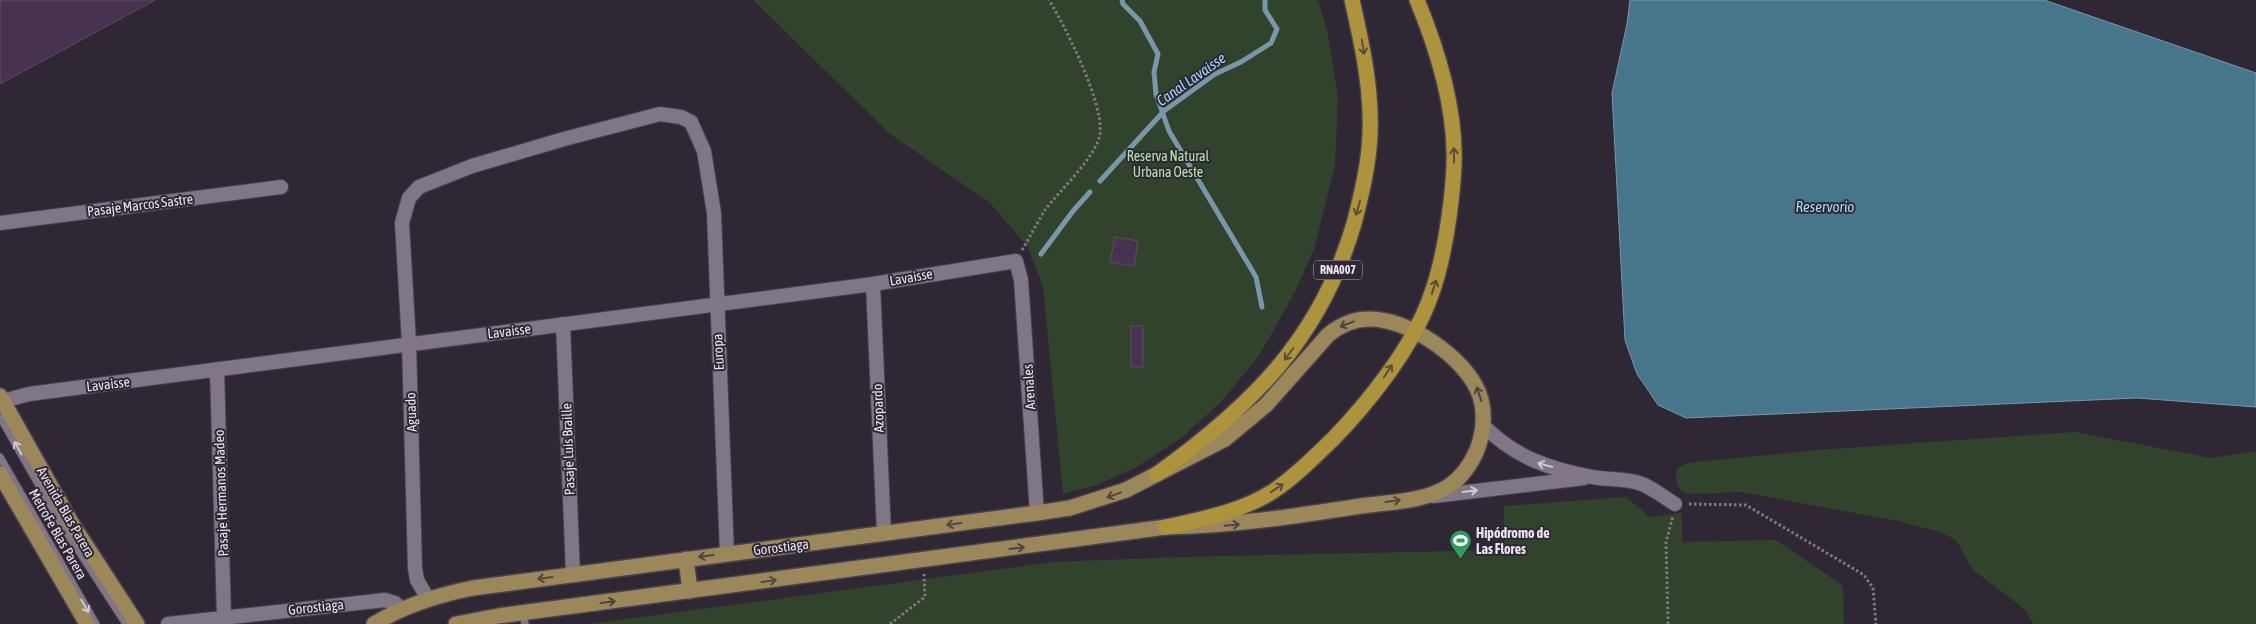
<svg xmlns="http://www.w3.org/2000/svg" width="2256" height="624" font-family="'Asap Condensed',sans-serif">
	<rect width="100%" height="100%" fill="#302735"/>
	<path fill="#31432d" d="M 753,0 L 1318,0 L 1328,34 L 1338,97 L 1335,165 L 1314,249 L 1296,290 L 1260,354 L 1222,401 L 1185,435 L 1135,468 L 1097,485 L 1063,494 L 1043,286 L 1028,247 L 989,202 L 890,134 Z
		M 2075,432 L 2211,458 L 2256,451 L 2256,624 L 2033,624 L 2026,610 L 1973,570 L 1956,540 L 1940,532 L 1898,521 L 1741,492 L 1686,494 C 1676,488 1675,480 1677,469 L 1686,463 L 1818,450 Z
		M 1626,497 L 1650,517 L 1682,513 L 1682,542 L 1776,540 L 1843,586 L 1844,624 L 589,624 L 1053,562 L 1180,557 L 1504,550 L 1504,506 Z"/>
	<path fill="#47768c" stroke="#7897a9" d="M 1630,0 L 2044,0 L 2256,73 L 2256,407 L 2137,398 L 1686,418 L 1658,405 L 1637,374 L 1625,340 L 1612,93 L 1627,24 Z"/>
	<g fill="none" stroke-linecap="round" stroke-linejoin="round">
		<path stroke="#7897a9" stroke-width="5" d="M 1122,0 L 1123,4 L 1140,21 L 1158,54 L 1154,72 L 1156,94 L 1169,131 L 1256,277 L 1262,307
			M 1100,181 L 1164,111 L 1215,74 L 1241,62 L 1271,43 L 1277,29 L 1265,10 L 1265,0
			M 1041,254 L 1073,211 L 1090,192"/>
	</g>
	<path fill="#483252" stroke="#594f5e" d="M 0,0 L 155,0 L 0,84 Z
		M 1115,237 L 1138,241 L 1134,266 L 1110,262 Z
		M 1131,326 L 1143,326 L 1143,367 L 1131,367 Z"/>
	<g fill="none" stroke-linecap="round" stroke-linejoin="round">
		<defs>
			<path id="lane" d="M 0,417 L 58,519 L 126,624
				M 0,457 L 96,624
				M 523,613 L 525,624"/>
			<path id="street" d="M 0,223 L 281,187
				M 873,284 L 884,533
				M 563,324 L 573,574
				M 217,369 L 224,617
				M 3,401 L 29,394 L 873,284 L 1016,261 L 1021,280 L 1037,513
				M 1483,425 C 1514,457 1549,469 1592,477 C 1608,480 1626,478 1642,484 C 1654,489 1665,498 1675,504
				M 1434,496 L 1584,478
				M 428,599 L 417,580 L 415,568 L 409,343 L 402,223 L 409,198 L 419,187 L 472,166 L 564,139 L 660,114 L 681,117 L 691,122 L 704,151 L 714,213 L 727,554
				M 168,624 L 385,600 L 395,603 L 401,609"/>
			<path id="primary" d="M 0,396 L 72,524 L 137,624
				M 0,474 L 87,624
				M 686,559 L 690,591
				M 374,624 C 405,605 438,595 473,588 L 1037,513 L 1070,508 L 1126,490 L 1225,439 L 1266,405 L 1328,335 C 1340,325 1353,319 1369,319 C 1407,318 1464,357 1478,391 C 1486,409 1484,432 1477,450 C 1471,464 1462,477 1449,486 C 1424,502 1390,502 1361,506 C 1296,516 1232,526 1166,527 L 498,616 L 456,624"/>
			<path id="highway" d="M 1157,474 C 1253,405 1322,337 1355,220 C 1362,192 1369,163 1370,134 C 1372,89 1362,44 1352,0
				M 1166,527 C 1202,519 1240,512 1272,492 C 1295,477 1313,458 1332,440 C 1369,402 1412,348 1430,298 C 1440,272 1445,245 1449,217 C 1452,195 1455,172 1454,150 C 1453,100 1436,46 1417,0"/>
		</defs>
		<use href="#lane" stroke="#4a434e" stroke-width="9"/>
		<use href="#street" stroke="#4a434e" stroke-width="16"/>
		<use href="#primary" stroke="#4a434e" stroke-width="18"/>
		<use href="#highway" stroke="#4a434e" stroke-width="18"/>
		<path stroke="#807884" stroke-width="3" stroke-dasharray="2.5 2.5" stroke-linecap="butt" d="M 1022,250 C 1030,237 1037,223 1045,210 C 1059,191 1097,156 1100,134 C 1104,103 1065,26 1049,0
			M 1689,504 L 1746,505 L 1864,575 L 1873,588 L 1876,624
			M 890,624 L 925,597 L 924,574
			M 1668,624 L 1666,542 L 1673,516"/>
		<use href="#lane" stroke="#807686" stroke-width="7"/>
		<use href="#street" stroke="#807686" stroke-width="14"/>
		<use href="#primary" stroke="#9b875a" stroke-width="15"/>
		<use href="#highway" stroke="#ad933d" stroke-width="15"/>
	</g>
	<defs><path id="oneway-shaft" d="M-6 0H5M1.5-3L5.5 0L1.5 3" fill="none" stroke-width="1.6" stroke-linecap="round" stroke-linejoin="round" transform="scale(1.25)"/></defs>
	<g stroke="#5c4d38">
		<use href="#oneway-shaft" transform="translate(1363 47) rotate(81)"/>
		<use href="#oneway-shaft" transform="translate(1454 155) rotate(-90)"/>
		<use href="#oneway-shaft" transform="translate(1358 208) rotate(106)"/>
		<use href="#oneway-shaft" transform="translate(1434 287) rotate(-72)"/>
		<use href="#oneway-shaft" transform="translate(1289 354) rotate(127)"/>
		<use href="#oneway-shaft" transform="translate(1388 371) rotate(-57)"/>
		<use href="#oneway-shaft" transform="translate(1277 488) rotate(-34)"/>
	</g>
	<g stroke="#504440">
		<use href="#oneway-shaft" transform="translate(1347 324) rotate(159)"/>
		<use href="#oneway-shaft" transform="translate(1479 394) rotate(-109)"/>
		<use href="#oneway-shaft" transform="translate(1114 495) rotate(160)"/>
		<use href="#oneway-shaft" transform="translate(1393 501) rotate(-8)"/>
		<use href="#oneway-shaft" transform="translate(954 524) rotate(172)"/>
		<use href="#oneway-shaft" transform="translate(1232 525) rotate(-5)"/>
		<use href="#oneway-shaft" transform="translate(1017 548) rotate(-7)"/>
		<use href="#oneway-shaft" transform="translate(706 556) rotate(173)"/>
		<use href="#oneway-shaft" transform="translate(545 578) rotate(172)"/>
		<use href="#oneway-shaft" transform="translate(769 581) rotate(-8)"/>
		<use href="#oneway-shaft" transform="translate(608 602) rotate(-7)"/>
	</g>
	<g stroke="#cfc8d2">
		<use href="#oneway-shaft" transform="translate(18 448) rotate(-119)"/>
		<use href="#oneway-shaft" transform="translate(1545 465) rotate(-164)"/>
		<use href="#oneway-shaft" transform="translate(1470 491) rotate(-7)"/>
		<use href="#oneway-shaft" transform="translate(85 606) rotate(60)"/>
	</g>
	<defs>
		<symbol id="stadium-pin" viewBox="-11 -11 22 30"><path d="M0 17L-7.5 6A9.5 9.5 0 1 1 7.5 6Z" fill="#2e9e5b" stroke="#302735"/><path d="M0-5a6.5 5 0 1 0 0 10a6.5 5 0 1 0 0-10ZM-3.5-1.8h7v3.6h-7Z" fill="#fff"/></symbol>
	</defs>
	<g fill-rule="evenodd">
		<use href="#stadium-pin" x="1448" y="528" width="25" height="34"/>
	</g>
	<g text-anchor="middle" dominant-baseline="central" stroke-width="4" stroke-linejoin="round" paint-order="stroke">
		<rect fill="#302735" stroke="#b2abb5" stroke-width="1" x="1314" y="260.5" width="48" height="19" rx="4"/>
		<g font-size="12" font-weight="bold" fill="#e9e3ec">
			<text x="1338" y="270">RNA007</text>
		</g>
		<g font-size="14" fill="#b5e4aa" stroke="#302735">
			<text x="1168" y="156">Reserva Natural<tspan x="1168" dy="16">Urbana Oeste</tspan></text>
		</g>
		<g font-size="14" fill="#e9e3ec" stroke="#302735">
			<text transform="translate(140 205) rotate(-7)">Pasaje Marcos Sastre</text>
			<text transform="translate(911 277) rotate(-10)">Lavaisse</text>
			<text transform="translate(509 331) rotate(-7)">Lavaisse</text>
			<text transform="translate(718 352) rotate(-93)">Europa</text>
			<text transform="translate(108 384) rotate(-7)">Lavaisse</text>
			<text transform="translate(1029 387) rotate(-94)">Arenales</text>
			<text transform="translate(878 408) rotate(-92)">Azopardo</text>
			<text transform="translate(411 412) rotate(-92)">Aguado</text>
			<text transform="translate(568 449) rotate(-92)">Pasaje Luis Braille</text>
			<text transform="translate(221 493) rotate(-92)">Pasaje Hermanos Madeo</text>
			<text transform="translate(66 512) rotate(60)">Avenida Blas Parera</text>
			<text transform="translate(58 534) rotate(60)">MetroFe Blas Parera</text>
			<text transform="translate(781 547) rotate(-7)">Gorostiaga</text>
			<text transform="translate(316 607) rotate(-6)">Gorostiaga</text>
		</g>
		<g font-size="14" font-weight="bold" fill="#e9e3ec" stroke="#302735" text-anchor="start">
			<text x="1476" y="533">Hipódromo de<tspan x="1476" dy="16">Las Flores</tspan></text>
		</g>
		<g font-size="15" font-style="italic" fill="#9edbf8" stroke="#302735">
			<text transform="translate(1191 79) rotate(-35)">Canal Lavaisse</text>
			<text x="1825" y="206">Reservorio</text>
		</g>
	</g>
</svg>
